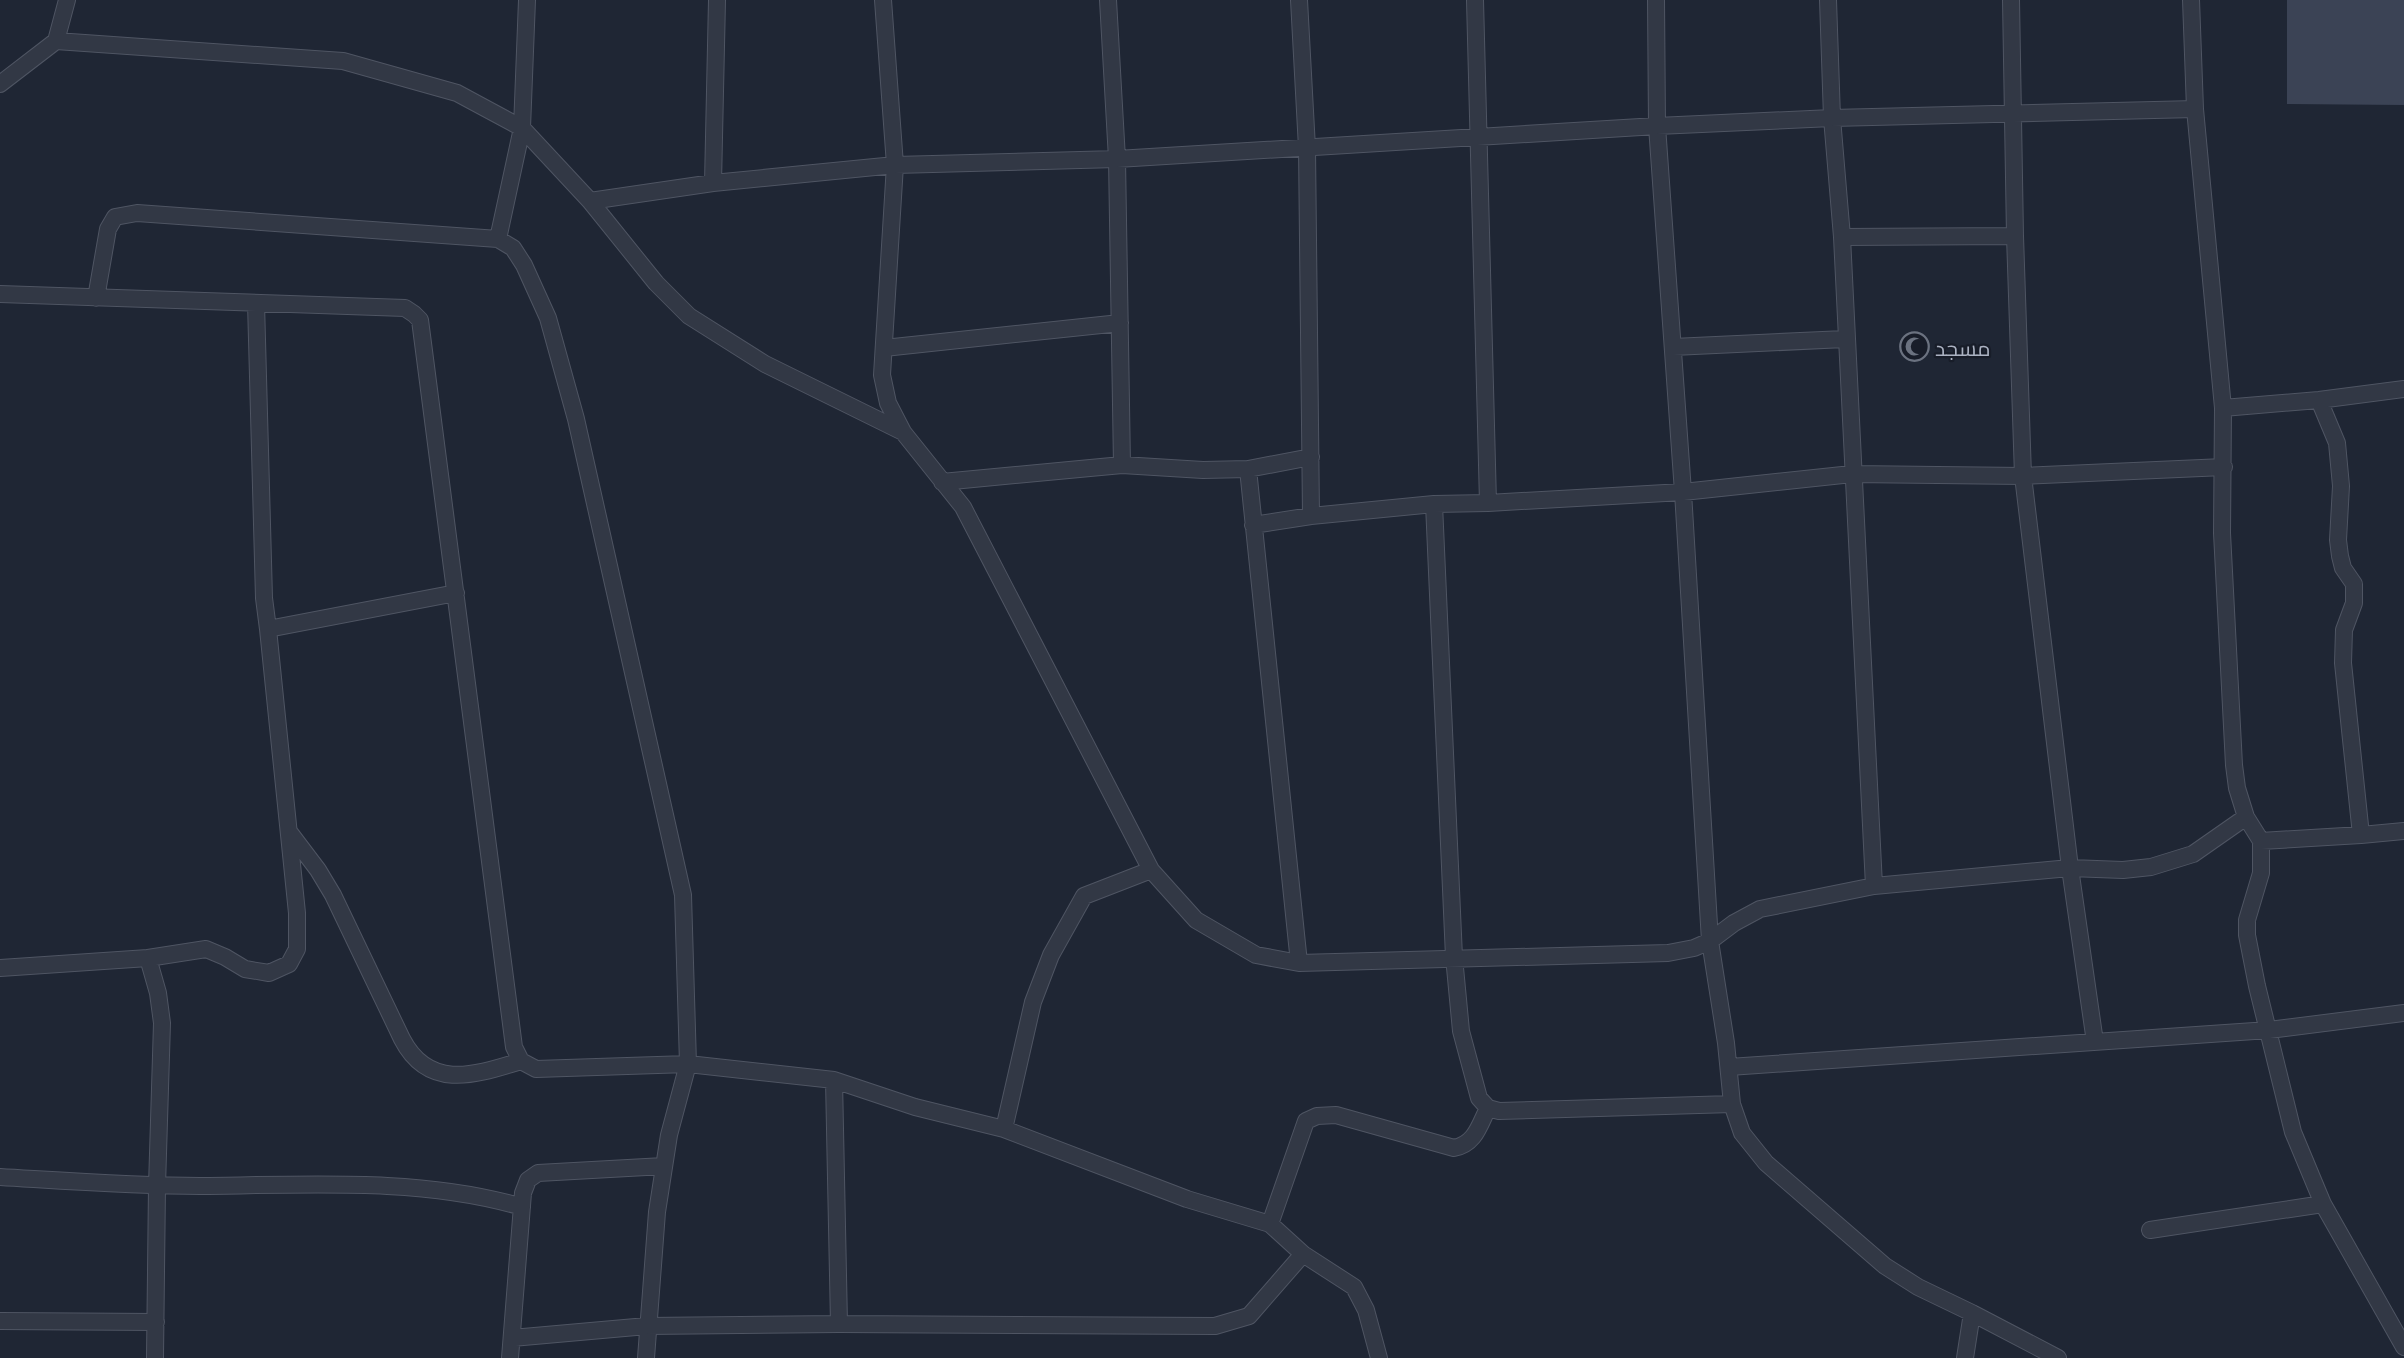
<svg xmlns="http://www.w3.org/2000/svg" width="2404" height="1358" font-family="Commissioner,Cairo,sans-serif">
	<rect width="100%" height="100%" fill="#1f2634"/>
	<path fill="#3b4355" d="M 2287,0 L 2404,0 L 2404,105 L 2287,104 Z"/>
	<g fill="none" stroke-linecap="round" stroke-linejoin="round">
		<defs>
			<path id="street" d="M 883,0 L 895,165 L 882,375 L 888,403 L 903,432
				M 1108,0 L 1117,159 L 1122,465
				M 1299,0 L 1307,148 L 1311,516
				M 1475,0 L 1488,503
				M 1656,0 L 1657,126 L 1683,492 L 1710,941 L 1726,1043 L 1732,1104 L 1742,1133 L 1766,1163 L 1885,1266 L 1918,1287 L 1972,1313 L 2058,1358
				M 1828,0 L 1832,118 L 1842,237 L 1874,886
				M 2011,0 L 2015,236 L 2023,476 L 2070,868 L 2095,1042
				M 2191,0 L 2195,109 L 2223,408 L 2222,533 L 2234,765 L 2237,788 L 2246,817 L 2261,841 L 2261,873 L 2247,920 L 2247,935 L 2257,986 L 2293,1132 L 2323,1204 L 2404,1347
				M 56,41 L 343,61 L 457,93 L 522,128 L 590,201 L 656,283 L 689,316 L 765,364 L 903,432 L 963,507 L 1151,870 L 1196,920 L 1256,955 L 1299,963 L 1668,953 L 1694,948 L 1710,941 L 1734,923 L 1760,909 L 1874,886 L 2070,868 L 2123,870 L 2151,867 L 2193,854 L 2246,817
				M 0,84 L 56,41 L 67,0
				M 713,183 L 717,0
				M 590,201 L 713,183 L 895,165 L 1117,159 L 1657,126 L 1832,118 L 2195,109
				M 1842,237 L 2015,236
				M 498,239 L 513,248 L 524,265 L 548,318 L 576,419 L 683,895 L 688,1064 L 669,1135 L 657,1212 L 646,1358
				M 0,294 L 405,308 L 414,314 L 420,320 L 514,1047 L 521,1061 L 536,1069 L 688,1064 L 834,1080 L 915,1107 L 1004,1129 L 1187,1199 L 1270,1224 L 1303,1254 L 1354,1287 L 1366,1310 L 1379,1358
				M 96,298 L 108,229 L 115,217 L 137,213 L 498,239 L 522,128 L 527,0
				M 256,303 L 264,598 L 268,629 L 456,593
				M 1673,347 L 1845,339
				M 884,348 L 1120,323
				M 2319,400 L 2337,443 L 2341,486 L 2338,540 L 2340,556 L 2343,568 L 2354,584 L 2354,603 L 2344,630 L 2343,663 L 2361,835
				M 2223,408 L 2319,400 L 2404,389
				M 1248,469 L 1299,963
				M 942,482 L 1122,465 L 1203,470 L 1248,469 L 1311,457
				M 1434,504 L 1454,957 L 1461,1031 L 1479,1098 L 1488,1108 L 1499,1111 L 1732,1104
				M 1253,525 L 1311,516 L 1434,504 L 1488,503 L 1683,492 L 1852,474 L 2023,476 L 2224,467
				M 290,833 L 318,870 L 333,895 L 402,1039 C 429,1091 475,1075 521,1061
				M 2261,841 L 2361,835 L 2404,831
				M 148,958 L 206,949 L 225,957 L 245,969 L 269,973 L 289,964 L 297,949 L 297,913 L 268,629
				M 0,968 L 148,958 L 158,993 L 162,1023 L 157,1186 L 155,1358
				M 1729,1067 L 2269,1030 L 2404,1013
				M 834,1080 L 839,1324
				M 1004,1129 L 1033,1002 L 1051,955 L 1084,896 L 1151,870
				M 0,1177 C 67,1181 134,1186 200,1186 C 304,1185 422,1177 522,1207
				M 1270,1224 L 1306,1121 L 1317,1116 L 1336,1115 L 1454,1148 C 1475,1144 1479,1126 1488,1108
				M 2150,1230 L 2323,1204
				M 0,1321 L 156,1322
				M 512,1338 L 647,1326 L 839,1324 L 1215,1326 L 1249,1316 L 1303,1254
				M 510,1358 L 523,1193 L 528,1180 L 538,1173 L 664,1166
				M 1965,1358 L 1972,1313"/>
		</defs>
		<use href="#street" stroke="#4f5563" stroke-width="18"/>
		<use href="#street" stroke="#323845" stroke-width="16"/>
	</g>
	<defs>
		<symbol id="mosque-ring" viewBox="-11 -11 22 22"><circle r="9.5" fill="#181d29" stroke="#6b7280" stroke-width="1.5"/><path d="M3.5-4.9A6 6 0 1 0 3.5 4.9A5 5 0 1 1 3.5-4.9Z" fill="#6b7280"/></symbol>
	</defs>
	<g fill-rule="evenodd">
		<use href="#mosque-ring" x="1898" y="330" width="33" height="33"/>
	</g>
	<g text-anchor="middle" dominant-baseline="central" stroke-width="4.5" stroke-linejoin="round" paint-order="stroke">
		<g font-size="21" fill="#abb2c2" stroke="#181d29" text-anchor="start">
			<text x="1935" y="347">مسجد</text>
		</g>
	</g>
</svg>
